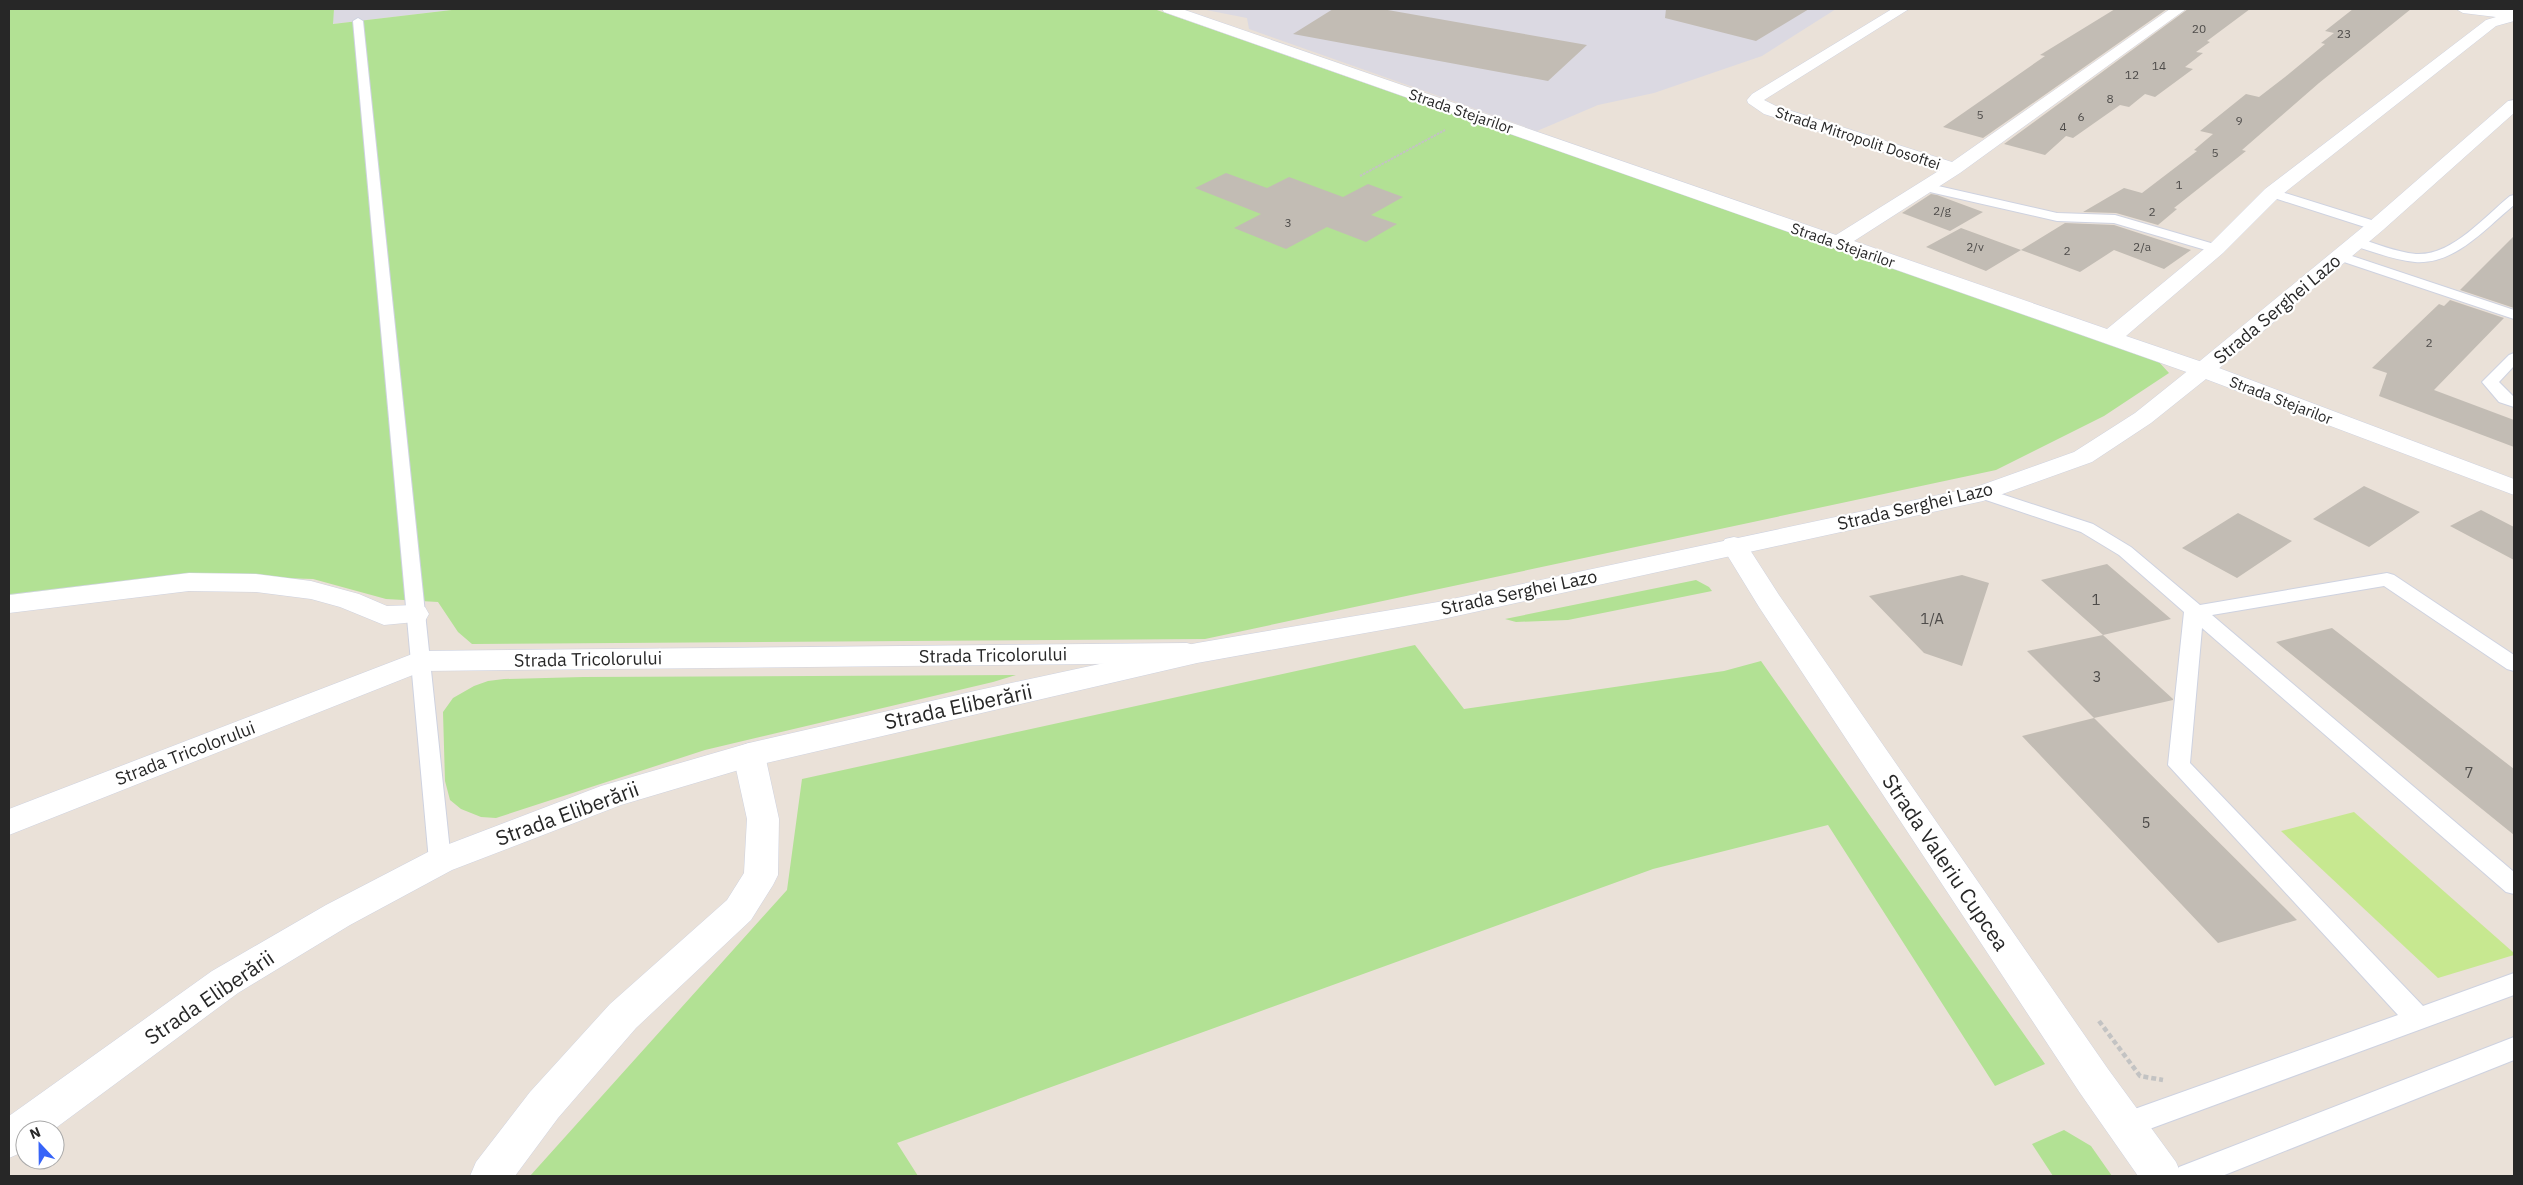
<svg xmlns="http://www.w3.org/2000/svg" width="2523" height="1185" font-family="'IBM Plex Sans',sans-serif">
	<rect width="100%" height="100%" fill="#eae1d8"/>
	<path fill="#dbd9e2" d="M 334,9 L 460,9 L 332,24 Z
		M 1201,9 L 1836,9 L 1762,56 L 1654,93 L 1598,105 L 1537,131 L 1249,29 L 1247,18 Z"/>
	<path fill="#b2e194" d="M 9,9 L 334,9 L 333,24 L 460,9 L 1154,9 L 2158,361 L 2169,373 L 2104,416 L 1996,470 L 1205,639 L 472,644 L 458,632 L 438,602 L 386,599 L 313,579 L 196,575 L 9,597 Z
		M 1696,580 L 1709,587 L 1712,591 L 1568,620 L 1516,622 L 1505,619 Z
		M 1415,645 L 1464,709 L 1724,671 L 1761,661 L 2045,1064 L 1995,1086 L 1828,825 L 1653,869 L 897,1143 L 918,1176 L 530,1176 L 787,890 L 802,779 Z
		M 1016,675 L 993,682 L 705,750 L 496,818 L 481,817 L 461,809 L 450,800 L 445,781 L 443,712 L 453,698 L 474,686 L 488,681 L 504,679 L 583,677 Z
		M 2064,1130 L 2091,1146 L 2112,1176 L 2053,1176 L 2032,1144 Z"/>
	<path fill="#c7e890" d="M 2354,812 L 2514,953 L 2514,955 L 2438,978 L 2281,831 Z"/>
	<path fill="#c2bcb4" d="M 1333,9 L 1382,9 L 1587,45 L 1548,81 L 1293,34 Z
		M 1666,9 L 1809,9 L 1756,41 L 1665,18 Z
		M 2115,9 L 2167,9 L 1983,138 L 1943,127 L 2045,56 L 2040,55 Z
		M 2188,9 L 2250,9 L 2207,41 L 2210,42 L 2196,52 L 2203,53 L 2185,67 L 2193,69 L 2155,97 L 2145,94 L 2129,107 L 2120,105 L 2073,138 L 2066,136 L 2045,155 L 2004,144 Z
		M 2353,9 L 2411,9 L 2319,83 L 2242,150 L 2246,151 L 2174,208 L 2177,209 L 2158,225 L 2116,213 L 2083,212 L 2124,188 L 2142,193 L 2197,151 L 2194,150 L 2213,134 L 2200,131 L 2246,94 L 2259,97 L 2285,77 L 2325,44 L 2321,43 L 2334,33 L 2325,31 Z
		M 1226,173 L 1267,188 L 1289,177 L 1343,197 L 1368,184 L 1403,197 L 1371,215 L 1397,224 L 1366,242 L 1327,227 L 1286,249 L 1234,228 L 1261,214 L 1195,188 Z
		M 1931,194 L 1937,195 L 1983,212 L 1950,231 L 1902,213 Z
		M 2065,223 L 2114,225 L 2191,250 L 2164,269 L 2114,250 L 2080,272 L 2021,250 Z
		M 1961,228 L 2021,250 L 1986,271 L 1926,247 Z
		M 2514,236 L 2514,308 L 2460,290 Z
		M 2450,300 L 2504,318 L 2434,390 L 2514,420 L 2514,447 L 2379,396 L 2387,373 L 2372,368 L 2439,304 L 2444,306 Z
		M 2364,486 L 2420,512 L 2369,547 L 2313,519 Z
		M 2481,510 L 2514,527 L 2514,560 L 2450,526 Z
		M 2238,513 L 2292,541 L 2237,578 L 2182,548 Z
		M 2107,564 L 2171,619 L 2103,635 L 2041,580 Z
		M 1962,575 L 1989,583 L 1962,666 L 1924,653 L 1869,596 Z
		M 2332,628 L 2514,769 L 2514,835 L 2276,642 Z
		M 2103,635 L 2173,699 L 2173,700 L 2094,718 L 2027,651 Z
		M 2094,718 L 2297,920 L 2218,943 L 2022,736 Z"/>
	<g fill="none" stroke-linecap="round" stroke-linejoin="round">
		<defs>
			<path id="lane" d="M 358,18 L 363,21 L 451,861 L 448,867 L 440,870 L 432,867 L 429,861 L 353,21 Z
				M 1925,183 L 2057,213 L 2115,215 L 2221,246 L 2223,249 L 2216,253 L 2114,223 L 2057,221 L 1921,190 L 1919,187 L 1921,184 Z
				M 2272,189 L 2381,223 L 2383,226 L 2381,229 L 2371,229 L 2268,196 L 2266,193 Z
				M 2514,195 L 2514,205 C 2486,228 2455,265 2415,262 C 2393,260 2372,251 2351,245 L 2349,242 L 2356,238 C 2376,243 2395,252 2416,254 C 2452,256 2484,217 2510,196 Z
				M 2340,252 L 2514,310 L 2514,319 L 2335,259 L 2333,256 Z
				M 2514,353 L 2514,366 L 2499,382 L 2514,397 L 2514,407 L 2499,402 L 2482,382 L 2509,355 Z
				M 1983,488 L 2093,524 L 2131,547 L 2200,605 L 2387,573 L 2394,575 L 2514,655 L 2514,671 L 2507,669 L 2384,586 L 2212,615 L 2514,872 L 2514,894 L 2506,892 L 2202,628 L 2190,763 L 2423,1006 L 2514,973 L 2514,995 L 2125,1138 L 2115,1134 L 2112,1125 L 2115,1116 L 2398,1015 L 2168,765 L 2184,612 L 2119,555 L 2081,532 L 1977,497 L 1974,493 L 1977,489 Z
				M 2514,1037 L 2514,1060 L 2222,1176 L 2175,1176 L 2179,1167 Z"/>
			<path id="street" d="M 1162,9 L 1182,9 L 1836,235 L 1940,170 L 1764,114 L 1748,103 L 1747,100 L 1752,94 L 1892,9 L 1909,9 L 1764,100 L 1776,106 L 1952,162 L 2170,9 L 2186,9 L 1960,173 L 1854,241 L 2107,329 L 2209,245 L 2265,189 L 2486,20 L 2496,17 L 2463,13 L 2456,9 L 2514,10 L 2514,21 L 2496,26 L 2279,197 L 2223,253 L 2126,336 L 2211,365 L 2514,479 L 2514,495 L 2195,375 L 1164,12 Z
				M 1734,537 L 1743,539 L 1779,595 L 2108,1069 L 2176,1162 L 2182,1176 L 2138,1176 L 2080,1093 L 1759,607 L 1721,545 L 1725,539 Z
				M 189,573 L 256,574 L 311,581 L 359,594 L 387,606 L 415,605 L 425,607 L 429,614 L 425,621 L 384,625 L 340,607 L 311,599 L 256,592 L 189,591 L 9,613 L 9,595 Z
				M 1187,643 L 1197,646 L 1201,653 L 1197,660 L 1187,663 L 423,671 L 9,835 L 9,809 L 420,651 Z
				M 749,743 L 760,747 L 765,755 L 779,819 L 778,875 L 773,885 L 751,920 L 636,1028 L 558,1118 L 515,1176 L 470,1176 L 476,1162 L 530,1092 L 610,1004 L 727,900 L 744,873 L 747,819 L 733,755 L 738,747 Z"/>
			<path id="secondary" d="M 2514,100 L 2514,113 L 2383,230 L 2211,375 L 2151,423 L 2092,462 L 1983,501 L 1438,620 L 1197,663 L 749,767 L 621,805 L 452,870 L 350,925 L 238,993 L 53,1130 L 25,1130 L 25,1151 L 9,1158 L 9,1116 L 212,971 L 326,905 L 428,852 L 601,786 L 749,743 L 979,690 L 1197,643 L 1438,602 L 1976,487 L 2074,452 L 2135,413 L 2195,365 L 2369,222 L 2508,101 Z"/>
		</defs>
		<use href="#lane" stroke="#ced2e0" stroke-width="2"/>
		<use href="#street" stroke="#ced2e0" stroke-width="1"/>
		<use href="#secondary" stroke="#ced2e0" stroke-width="1"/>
		<path stroke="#c3c3c3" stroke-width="2" stroke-dasharray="2.5 1" stroke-linecap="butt" d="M 1360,176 L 1445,130"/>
		<path stroke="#c3c3c3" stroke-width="4.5" stroke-dasharray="5 3" stroke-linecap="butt" d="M 2099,1021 L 2140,1076 L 2163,1080"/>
		<use href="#lane" fill="#fff" fill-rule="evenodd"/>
		<use href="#street" fill="#fff" fill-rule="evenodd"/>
		<use href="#secondary" fill="#fff" fill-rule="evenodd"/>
	</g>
	<g text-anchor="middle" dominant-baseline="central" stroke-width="4.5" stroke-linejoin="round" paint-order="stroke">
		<g font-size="12" fill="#4e4c4a">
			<text x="2199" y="28">20</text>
			<text x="2344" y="33">23</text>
			<text x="2159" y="65">14</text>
			<text x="2132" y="74">12</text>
			<text x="2110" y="98">8</text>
			<text x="1980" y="114">5</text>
			<text x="2081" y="116">6</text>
			<text x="2239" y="120">9</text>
			<text x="2063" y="126">4</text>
			<text x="2215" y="152">5</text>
			<text x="2179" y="184">1</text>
			<text x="1942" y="210">2/g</text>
			<text x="2152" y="211">2</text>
			<text x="1288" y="222">3</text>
			<text x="1975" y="246">2/v</text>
			<text x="2142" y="246">2/a</text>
			<text x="2067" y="250">2</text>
			<text x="2429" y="342">2</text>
		</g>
		<g font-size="15" fill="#272727" stroke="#fff">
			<text transform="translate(1461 111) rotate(19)">Strada Stejarilor</text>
			<text transform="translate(1858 138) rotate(18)">Strada Mitropolit Dosoftei</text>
			<text transform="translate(1843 245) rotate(19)">Strada Stejarilor</text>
			<text transform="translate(2281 400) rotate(21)">Strada Stejarilor</text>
		</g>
		<g font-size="15" fill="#4e4c4a">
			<text x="2096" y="599">1</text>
			<text x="1932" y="618">1/A</text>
			<text x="2097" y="676">3</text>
			<text x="2469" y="772">7</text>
			<text x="2146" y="822">5</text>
		</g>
		<g font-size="18" fill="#272727" stroke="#fff">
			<text transform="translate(2277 309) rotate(-40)">Strada Serghei Lazo</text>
			<text transform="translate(1915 506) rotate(-13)">Strada Serghei Lazo</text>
			<text transform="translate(1519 592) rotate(-12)">Strada Serghei Lazo</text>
			<text transform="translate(993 655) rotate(-1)">Strada Tricolorului</text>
			<text transform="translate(588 659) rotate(-1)">Strada Tricolorului</text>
			<text transform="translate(185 753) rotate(-21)">Strada Tricolorului</text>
		</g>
		<g font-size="21" fill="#272727" stroke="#fff">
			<text transform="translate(958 706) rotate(-12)">Strada Eliberării</text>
			<text transform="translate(567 813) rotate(-20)">Strada Eliberării</text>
			<text transform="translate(1946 862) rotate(56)">Strada Valeriu Cupcea</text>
			<text transform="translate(209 997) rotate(-34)">Strada Eliberării</text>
		</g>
	</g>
	<rect width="2523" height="1185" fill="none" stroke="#272727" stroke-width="20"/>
	<g transform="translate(40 1145) rotate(338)"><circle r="24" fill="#ffffff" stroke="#a9a9a9"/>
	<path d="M0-4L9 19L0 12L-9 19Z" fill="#3764f8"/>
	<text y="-8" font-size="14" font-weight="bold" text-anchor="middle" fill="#272727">N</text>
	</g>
</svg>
